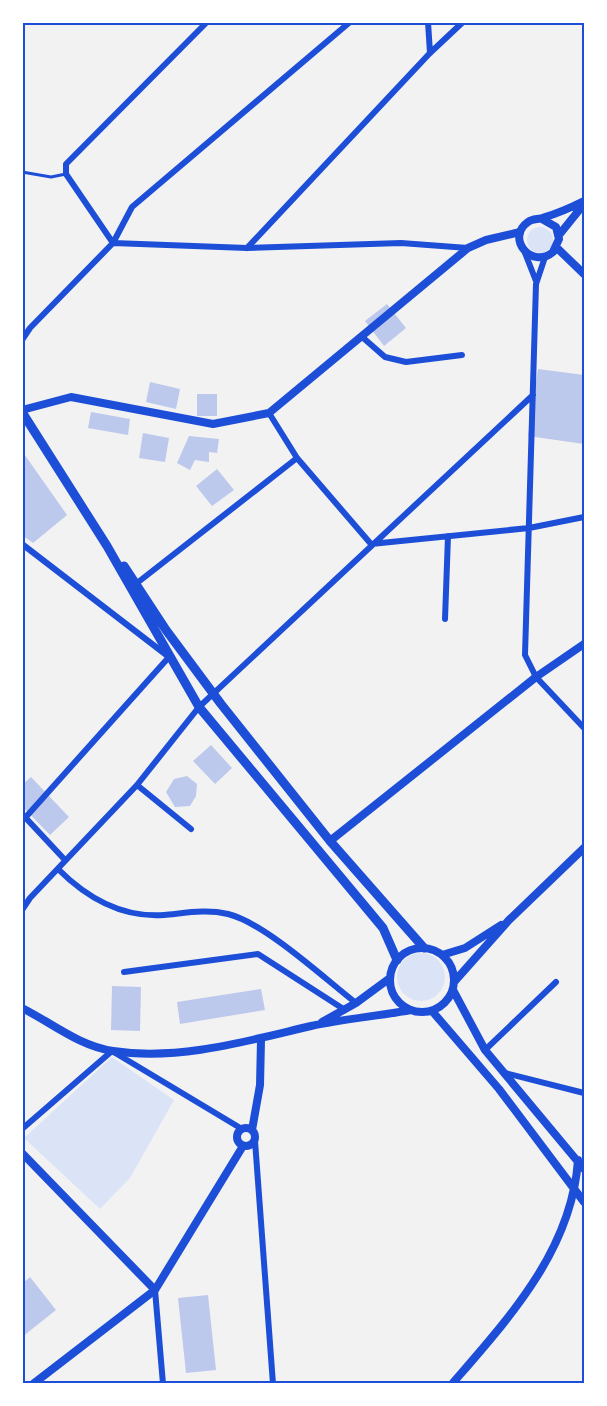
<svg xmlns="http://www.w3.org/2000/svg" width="607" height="1406" font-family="'DM Sans',sans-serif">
	<rect width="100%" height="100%" fill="#f2f2f2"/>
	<path fill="#dbe4f7" d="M527 240a13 13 0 1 1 26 0a13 13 0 1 1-26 0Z
		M397 977a24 24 0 1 1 48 0a24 24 0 1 1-48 0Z
		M 112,1057 L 174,1100 L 130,1178 L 100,1209 L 24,1138 Z"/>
	<path fill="#bdc9ec" d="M 387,304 L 406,328 L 384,346 L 365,321 Z
		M 538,369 L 584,375 L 584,444 L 528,436 Z
		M 150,382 L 180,389 L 176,409 L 146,402 Z
		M 197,394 L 217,394 L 217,416 L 197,416 Z
		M 91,412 L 130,419 L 128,435 L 88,428 Z
		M 143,433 L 169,438 L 165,462 L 139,458 Z
		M 189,436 L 219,439 L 217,453 L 209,452 L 209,462 L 195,460 L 190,470 L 177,463 Z
		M 22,451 L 67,515 L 33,543 L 22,535 Z
		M 217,469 L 234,490 L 212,506 L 196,486 Z
		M 211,745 L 232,768 L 215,784 L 193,761 Z
		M 187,776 L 197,784 L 196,796 L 190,806 L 175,807 L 166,792 L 174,779 Z
		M 31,777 L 69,817 L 50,835 L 22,806 L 22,785 Z
		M 112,986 L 141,987 L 140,1031 L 111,1030 Z
		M 261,989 L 265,1010 L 180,1024 L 177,1002 Z
		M 30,1277 L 56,1310 L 22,1337 L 22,1284 Z
		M 208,1295 L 216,1370 L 186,1373 L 178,1298 Z"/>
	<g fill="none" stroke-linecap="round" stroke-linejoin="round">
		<path stroke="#1d4ed8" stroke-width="3" d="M 22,172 L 51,177 L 66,174"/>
		<path stroke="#1d4ed8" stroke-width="6" d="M 207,22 L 66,164 L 66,174 L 113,243 L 132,207 L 350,22
			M 428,22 L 430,53
			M 247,248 L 430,53 L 463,22
			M 525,253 L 536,281
			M 545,257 L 536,284 L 525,655 L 536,677 L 584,728
			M 361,336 L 385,357 L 406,362 L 462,355
			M 22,340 L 30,328 L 113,243 L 247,248 L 401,243 L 468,248
			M 269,413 L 297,458 L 371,544 L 529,528 L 584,517
			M 22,544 L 169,657 L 25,818
			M 137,583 L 297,458
			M 445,619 L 448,536
			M 137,785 L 191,829
			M 23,815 L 65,860
			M 58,869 C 86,897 122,918 164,915 C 186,913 206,909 228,914 C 265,923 325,979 356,1003
			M 22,910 L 30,898 L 137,785 L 199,707 L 533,395
			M 124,972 L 258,954 L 345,1010
			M 485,1050 L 556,982
			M 505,1073 L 584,1093
			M 22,1129 L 112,1051 L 242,1129
			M 255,1141 L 273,1384
			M 155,1290 L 163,1384"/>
		<path stroke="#1d4ed8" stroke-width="8" d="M 22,410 L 71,397 L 213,424 L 269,413 L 468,248 L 486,240 L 520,232
			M 330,841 L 536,677 L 584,644
			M237 1137a9 9 0 1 1 18 0a9 9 0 1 1-18 0Z
			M 252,1130 L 260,1085 L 261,1040
			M 22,1153 L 155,1290
			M 33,1384 L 155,1290 L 243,1146"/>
		<path stroke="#1d4ed8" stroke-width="8" d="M 542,219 L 556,227 L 559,239 L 553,252 C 532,270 505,238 528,222 C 533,218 539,220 545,217 C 559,213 572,207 584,201
			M 559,235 L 584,204
			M 557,248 L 584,274
			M390 980a32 32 0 1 1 64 0a32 32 0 1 1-64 0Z
			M 442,955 L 465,948 L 501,925
			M 454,982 L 509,920 L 584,848
			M 453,990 L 485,1050 L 584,1169
			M 22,1008 C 52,1023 79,1046 113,1051 C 179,1061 247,1041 311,1026 C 344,1019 378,1016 411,1010
			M 432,1011 L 499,1089 L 584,1202
			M 322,1022 L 356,1003 L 390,978
			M 452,1384 C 509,1318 572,1250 578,1160"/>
		<path stroke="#1d4ed8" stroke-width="9" d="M 22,412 L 107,546 L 199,707 L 383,928 L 397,960
			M 124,566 L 166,630 L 221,704 L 330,841 L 424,948"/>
	</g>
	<rect width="607" height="1406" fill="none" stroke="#ffffff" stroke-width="48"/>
	<rect x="24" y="24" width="559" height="1358" fill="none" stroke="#1d4ed8" stroke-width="2"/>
</svg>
